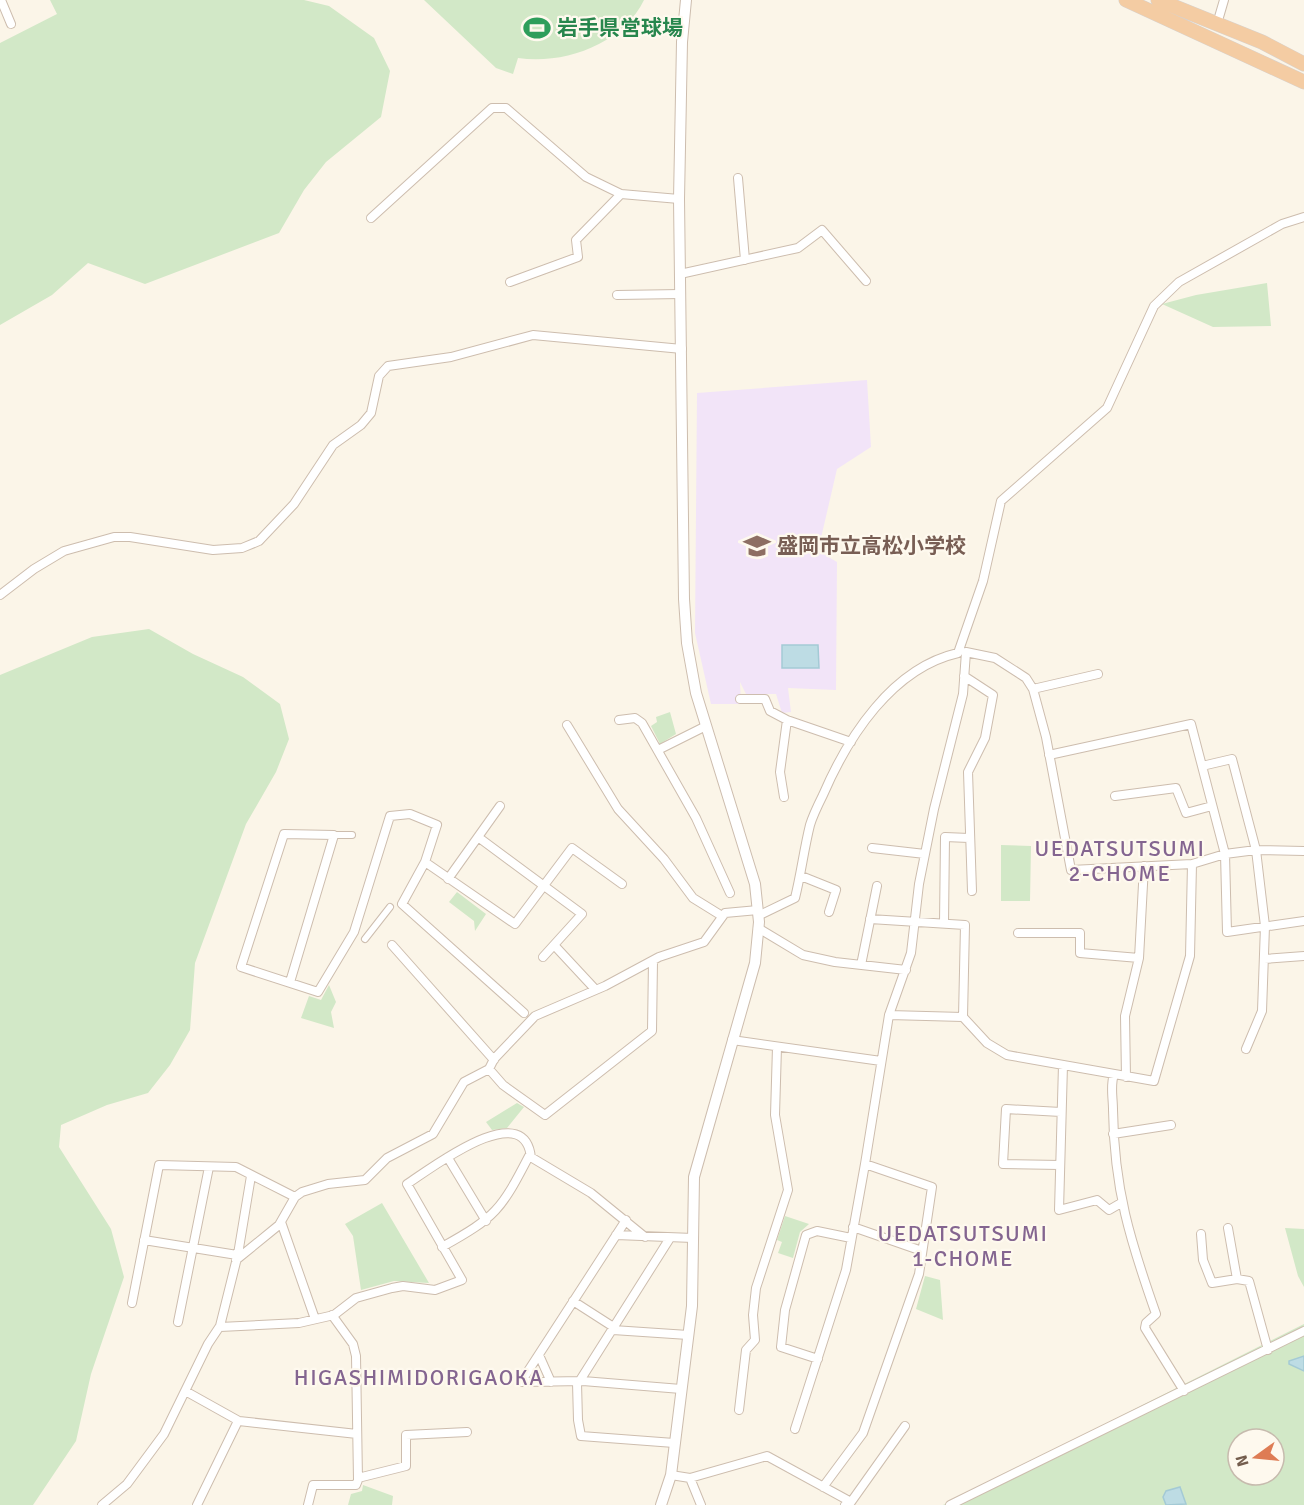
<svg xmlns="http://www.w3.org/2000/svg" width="1304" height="1505" font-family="Signika,'Noto Sans JP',sans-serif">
	<rect width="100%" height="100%" fill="#fbf5e8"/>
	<path fill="#f2e4f8" d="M 867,380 L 871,447 L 837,469 L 818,551 L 837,562 L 836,690 L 788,688 L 791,712 L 782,713 L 776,694 L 746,694 L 740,682 L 741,704 L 711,704 L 695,633 L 697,393 Z"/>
	<path fill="#d2e8c7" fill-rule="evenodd" d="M 50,0 L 304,0 L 329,6 L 374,38 L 390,71 L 381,117 L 326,162 L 304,190 L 279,233 L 145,284 L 88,263 L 52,295 L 0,325 L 0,43 L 57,14 Z
		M 424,0 L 644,0 C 623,44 564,65 518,58 L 513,74 L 496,68 Z
		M 1267,283 L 1271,326 L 1213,327 L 1162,304 L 1196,295 Z
		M 149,629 L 193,654 L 243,677 L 280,704 L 289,739 L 276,772 L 246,824 L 195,963 L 190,1030 L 170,1065 L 148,1093 L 107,1105 L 61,1125 L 59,1147 L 111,1229 L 124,1277 L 91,1374 L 76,1441 L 33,1505 L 0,1505 L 0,675 L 92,637 Z
		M 670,712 L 676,734 L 660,744 L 651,726 L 657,722 L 656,717 Z
		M 1001,845 L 1031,846 L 1030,901 L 1001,901 Z
		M 457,892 L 486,914 L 475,931 L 474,921 L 449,902 Z
		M 329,985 L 336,1002 L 331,1012 L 334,1028 L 301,1018 L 309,996 L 321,1000 Z
		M 517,1103 L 524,1107 L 507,1128 L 492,1130 L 486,1122 Z
		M 382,1203 L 429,1283 L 394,1281 L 361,1290 L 353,1236 L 345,1224 Z
		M 785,1216 L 809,1224 L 800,1232 L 793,1258 L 778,1253 L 782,1242 L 777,1240 Z
		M 1285,1228 L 1304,1229 L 1304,1287 L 1298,1276 Z
		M 925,1276 L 940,1280 L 943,1320 L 916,1309 Z
		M 1304,1324 L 1304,1505 L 943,1505 ZM 1238,1439 L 1274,1439 L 1274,1475 L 1238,1475 Z
		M 363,1485 L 393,1496 L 392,1505 L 348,1505 L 351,1494 L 362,1491 Z"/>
	<path fill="#bddce4" stroke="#a4cad5" stroke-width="1.5" d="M 782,645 L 818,645 L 819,668 L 782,668 Z
		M 1304,1356 L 1304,1371 L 1289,1364 L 1289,1361 Z
		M 1180,1487 L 1186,1504 L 1166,1505 L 1163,1497 L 1166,1491 Z"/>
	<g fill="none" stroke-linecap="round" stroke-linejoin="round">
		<defs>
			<path id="pedestrian" d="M 334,835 L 352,835
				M 365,939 L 390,907"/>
			<path id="minor" d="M 1,0 L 11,24
				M 1217,24 L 1224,0
				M 738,178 L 745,260
				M 371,218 L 492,108 L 506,108 L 586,177 L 621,194 L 679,199
				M 680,274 L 798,248 L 822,230 L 866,281
				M 510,282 L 578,257 L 576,240 L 621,194
				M 617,295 L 681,294
				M 0,595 L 34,569 L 64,551 L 114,537 L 130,537 L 213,550 L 242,548 L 259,541 L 294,504 L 333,445 L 361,425 L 371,413 L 379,376 L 388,366 L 451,357 L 533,335 L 682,349
				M 964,676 L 993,695 L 985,738 L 968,772 L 972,891
				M 1033,689 L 1098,674
				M 740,699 L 765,699 L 770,711 L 787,720 L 851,742
				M 619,720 L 635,718 L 642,723 L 696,818 L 730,893
				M 567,725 L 618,809 L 664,859 L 693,898 L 722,916
				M 658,750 L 706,726
				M 1049,755 L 1191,724 L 1225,854 L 1227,932 L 1304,921
				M 1202,766 L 1232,759 L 1256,850 L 1265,926 L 1262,1011 L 1246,1049
				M 1115,796 L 1176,788 L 1186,813 L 1212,806
				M 784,797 L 780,772 L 787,720
				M 478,837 L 582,914 L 543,957
				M 872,848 L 925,854
				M 425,862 L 515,924 L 572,848 L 622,884
				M 801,876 L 836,890 L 829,912
				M 448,879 L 500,806
				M 762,914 L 795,898 C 801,874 804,849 810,825 C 813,815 818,805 823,795 C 848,737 892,668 958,653 L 983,581 L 1001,501 L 1107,408 L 1154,306 L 1179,282 L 1282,224 L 1304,217
				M 870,919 L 965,925 L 963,1017
				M 944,923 L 945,837 L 969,838
				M 758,928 L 803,955 L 835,962 L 906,970
				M 1018,933 L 1080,933 L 1080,953 L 1139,958
				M 392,945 L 494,1060
				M 554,945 L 594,988
				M 1264,959 L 1304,956
				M 861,965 L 877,886
				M 290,982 L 334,835 L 284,834 L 241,967 L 318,992 L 354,932 L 390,816 L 410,814 L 437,825 L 425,862 L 402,904 L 524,1013
				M 889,1015 L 963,1017 L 987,1043 L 1007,1055 L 1154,1081 L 1190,956 L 1192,864
				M 732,1040 L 881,1061
				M 1063,1065 L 1059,1210 L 1097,1200 L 1109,1210 L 1121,1203
				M 489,1069 L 503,1085 L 545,1115 L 652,1031 L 653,961
				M 1114,1074 C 1110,1086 1113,1097 1113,1110 C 1114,1189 1130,1240 1156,1314 L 1146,1323 L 1145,1328 L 1184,1391
				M 1126,1077 L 1125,1016 L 1139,958 L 1144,866
				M 1113,1134 L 1171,1125
				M 448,1158 L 486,1221
				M 865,1164 L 889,1015 L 911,953 L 919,884 L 934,809 L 963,694 L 966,652 L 995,658 L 1026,678 L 1033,689 L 1046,737 L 1071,870 L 1192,864 L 1225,854 L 1256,850 L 1304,851
				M 1060,1165 L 1003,1164 L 1006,1109 L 1061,1112
				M 281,1222 L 315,1319
				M 853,1227 L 922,1251
				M 1228,1228 L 1237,1279
				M 1201,1234 L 1203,1260 L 1212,1283 L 1237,1279 L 1249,1281 L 1268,1350
				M 616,1235 L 693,1238
				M 144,1240 L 237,1255
				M 442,1247 C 496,1217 501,1210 529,1156 L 591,1193 L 645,1237
				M 236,1260 L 279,1225 L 295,1197 L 302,1192 L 328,1184 L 365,1180 L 387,1158 L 433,1134 L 464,1082 L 489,1069 L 494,1059 L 535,1016 L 605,986 L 659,957 L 704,942 L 725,913 L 758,910
				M 573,1301 L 615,1328
				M 132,1303 L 159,1165 L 236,1167 L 295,1197
				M 178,1322 L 209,1167
				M 220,1327 L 299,1323 L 334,1315 L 356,1298 L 392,1288 L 403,1286 L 435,1290 L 462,1280 L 407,1184 C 429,1170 525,1095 531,1158
				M 613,1330 L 688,1335
				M 539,1355 L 551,1382
				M 818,1359 L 781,1347 L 785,1310 L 806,1235 L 817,1231 L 851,1238
				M 521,1382 L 626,1220
				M 521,1382 L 583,1381 L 681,1389
				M 579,1382 L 670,1238
				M 577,1383 L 578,1420 L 581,1436 L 674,1443
				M 187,1392 L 239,1421 L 357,1434
				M 739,1410 L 746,1350 L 755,1340 L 753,1315 L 756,1288 L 788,1190 L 775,1115 L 777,1047
				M 795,1429 L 846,1270 L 865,1164 L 932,1187 L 919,1274 L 863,1433 L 823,1487
				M 671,1475 L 690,1478 L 701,1505
				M 358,1478 L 406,1466 L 406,1435 L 467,1432
				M 690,1478 L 767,1456 L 851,1502 L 845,1505
				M 851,1502 L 905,1426
				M 102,1505 L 127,1484 L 164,1434 L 208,1344 L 220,1326 L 238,1254 L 251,1176
				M 197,1505 L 238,1421
				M 308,1505 L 313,1485 L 356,1485 L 358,1480 L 356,1356 L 353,1344 L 332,1315
				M 950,1505 L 1304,1331"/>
			<path id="tertiary" d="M 661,1505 L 671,1475 L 692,1306 L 694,1177 L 755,963 L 759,922 L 755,884 L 696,693 L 687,643 L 684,599 L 679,199 L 682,42 L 686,0"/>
			<path id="trunk" d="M 1126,0 L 1304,82
				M 1158,0 L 1262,42 L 1304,64"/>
		</defs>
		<use href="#pedestrian" stroke="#cdbdae" stroke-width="8"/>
		<use href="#minor" stroke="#cdbdae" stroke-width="10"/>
		<use href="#tertiary" stroke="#cdbdae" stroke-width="12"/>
		<use href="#trunk" stroke="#d8d2cd" stroke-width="15"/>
		<use href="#pedestrian" stroke="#fff" stroke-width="6"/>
		<use href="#minor" stroke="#fff" stroke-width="8"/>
		<use href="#tertiary" stroke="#fff" stroke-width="10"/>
		<use href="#trunk" stroke="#f4cca3" stroke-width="14"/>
	</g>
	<defs>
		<symbol id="stadium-bare" viewBox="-9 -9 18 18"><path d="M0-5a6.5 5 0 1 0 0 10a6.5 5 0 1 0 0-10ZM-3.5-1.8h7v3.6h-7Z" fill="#2e9e5b" stroke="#fef9ee" stroke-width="2.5" paint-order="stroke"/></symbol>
		<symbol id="school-bare" viewBox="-9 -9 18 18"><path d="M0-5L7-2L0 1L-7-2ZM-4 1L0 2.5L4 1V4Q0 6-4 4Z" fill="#8d6e63" stroke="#fef9ee" stroke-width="2.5" paint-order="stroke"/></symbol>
	</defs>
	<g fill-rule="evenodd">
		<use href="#stadium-bare" x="518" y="9" width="38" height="38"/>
		<use href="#school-bare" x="738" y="527" width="38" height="38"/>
	</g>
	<g text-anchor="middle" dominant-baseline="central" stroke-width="4.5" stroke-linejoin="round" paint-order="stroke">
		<g font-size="21" font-weight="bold" fill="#27864d" stroke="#fef9ee" text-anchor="start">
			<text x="557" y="28">岩手県営球場</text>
		</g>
		<g font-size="21" font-weight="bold" fill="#785e54" stroke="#fef9ee" text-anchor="start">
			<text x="777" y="546">盛岡市立高松小学校</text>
		</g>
		<g font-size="22" letter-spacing="1.5" fill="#846590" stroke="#fef9ee">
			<text x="1120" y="848">UEDATSUTSUMI<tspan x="1120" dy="25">2-CHOME</tspan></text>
			<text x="963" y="1233">UEDATSUTSUMI<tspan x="963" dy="25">1-CHOME</tspan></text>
			<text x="419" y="1377">HIGASHIMIDORIGAOKA</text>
		</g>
	</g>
	<g transform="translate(1256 1457) rotate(255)"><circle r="28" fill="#fef9ee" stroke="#c7bbae" stroke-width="1.5"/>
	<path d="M0-4.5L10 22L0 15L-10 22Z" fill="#de7c54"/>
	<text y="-9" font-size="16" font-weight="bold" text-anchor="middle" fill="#745d4d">N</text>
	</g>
</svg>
